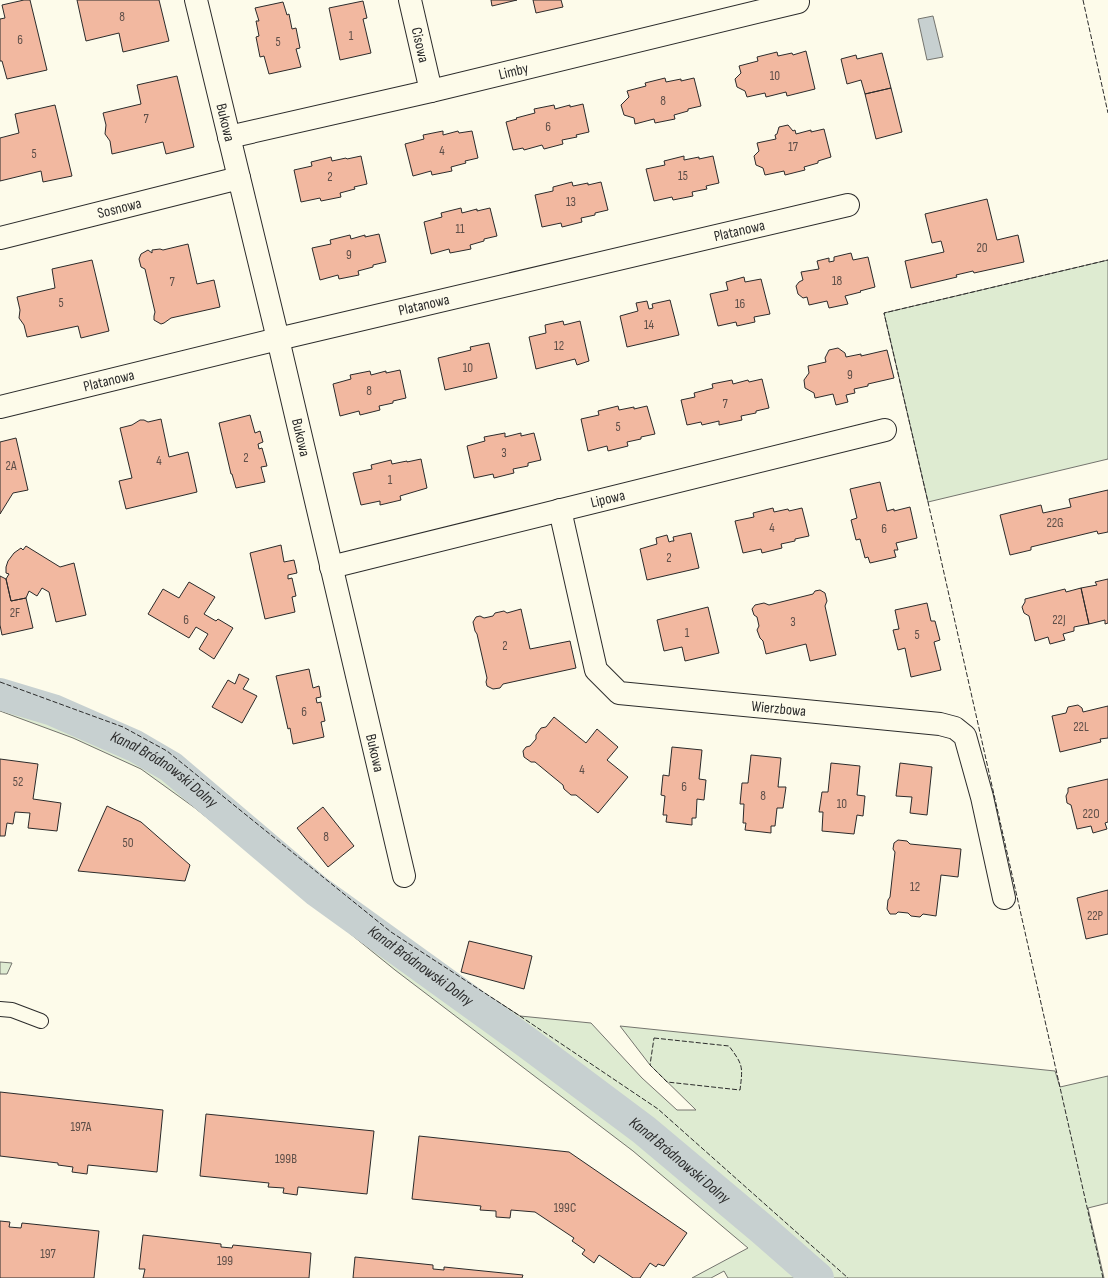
<svg xmlns="http://www.w3.org/2000/svg" width="1108" height="1278" font-family="'Sofia Sans Condensed',sans-serif">
	<rect width="100%" height="100%" fill="#fdfbea"/>
	<path fill="#deebd1" stroke="#74746e" d="M 1108,260 L 1108,459 L 928,502 L 884,313 Z
		M 0,682 L 123,727 L 167,751 L 391,932 L 520,1016 L 591,1023 L 642,1078 L 677,1110 L 696,1110 L 650,1065 L 620,1026 L 1055,1071 L 1060,1087 L 1108,1076 L 1108,1203 L 1088,1208 L 1104,1278 L 728,1278 L 724,1271 L 711,1278 L 692,1278 L 748,1248 L 633,1151 L 395,970 L 195,808 L 141,769 L 73,738 L 0,711 Z
		M 0,962 L 12,963 L 7,974 L 0,974 Z"/>
	<path fill="#c7d0d0" stroke="#74746e" d="M 933,16 L 943,57 L 927,60 L 918,19 Z"/>
	<g fill="none" stroke-linecap="round" stroke-linejoin="round">
		<path stroke="#c7d0d0" stroke-width="32" id="s1" d="M 0,694 L 53,710 L 135,746 L 171,767 L 317,891 L 529,1044 L 644,1130 L 762,1229 L 818,1278"/>
	</g>
	<path fill="#f2b8a0" stroke="#2b2b2b" d="M 24,0 L 30,0 L 47,70 L 7,79 L 2,61 L 0,61 L 0,19 L 5,18 L 2,5 Z
		M 77,0 L 159,0 L 169,41 L 123,52 L 119,33 L 86,41 Z
		M 491,0 L 517,0 L 492,6 Z
		M 533,0 L 561,0 L 563,7 L 536,13 Z
		M 363,1 L 367,18 L 363,19 L 371,53 L 340,60 L 329,8 Z
		M 283,2 L 287,15 L 289,14 L 292,29 L 296,28 L 300,48 L 296,49 L 301,67 L 269,74 L 264,56 L 260,57 L 256,37 L 259,36 L 256,21 L 259,21 L 255,8 Z
		M 806,51 L 815,89 L 787,96 L 786,92 L 766,97 L 765,93 L 747,97 L 745,91 L 737,87 L 735,79 L 741,73 L 739,66 L 758,61 L 757,57 L 777,52 L 778,56 L 792,53 L 793,55 Z
		M 882,53 L 891,88 L 865,94 L 861,80 L 847,84 L 841,59 L 856,55 L 857,59 Z
		M 177,76 L 194,147 L 166,154 L 163,142 L 112,154 L 110,141 L 105,134 L 106,125 L 103,113 L 141,104 L 137,85 Z
		M 665,78 L 666,82 L 681,79 L 681,81 L 694,78 L 701,106 L 688,109 L 688,111 L 674,115 L 675,119 L 655,123 L 654,119 L 635,124 L 634,118 L 624,115 L 621,105 L 629,97 L 627,91 L 646,86 L 645,83 Z
		M 891,88 L 902,132 L 876,139 L 865,94 Z
		M 583,104 L 589,132 L 576,135 L 577,137 L 562,140 L 563,144 L 544,149 L 542,145 L 524,150 L 523,148 L 513,150 L 506,122 L 517,119 L 516,118 L 535,113 L 534,109 L 554,105 L 555,109 L 570,105 L 570,107 Z
		M 55,105 L 72,176 L 43,182 L 41,171 L 0,181 L 0,138 L 19,133 L 15,114 Z
		M 788,125 L 793,131 L 795,130 L 796,134 L 811,130 L 811,132 L 824,129 L 831,157 L 818,161 L 818,163 L 804,167 L 805,170 L 785,175 L 784,171 L 765,175 L 763,168 L 756,165 L 754,156 L 759,151 L 757,143 L 776,139 L 775,135 L 777,134 L 779,127 Z
		M 443,131 L 443,135 L 458,131 L 459,133 L 472,131 L 478,158 L 465,161 L 466,163 L 451,167 L 452,171 L 432,175 L 431,171 L 413,176 L 405,144 L 424,139 L 423,135 Z
		M 361,156 L 367,184 L 354,187 L 355,189 L 340,193 L 341,197 L 321,201 L 320,198 L 301,202 L 294,170 L 312,166 L 311,162 L 331,157 L 332,161 L 346,158 L 347,159 Z
		M 684,156 L 684,160 L 699,157 L 699,159 L 713,156 L 719,183 L 706,186 L 707,189 L 692,192 L 693,196 L 673,200 L 672,197 L 654,201 L 646,169 L 665,165 L 664,161 Z
		M 572,182 L 573,186 L 588,183 L 588,185 L 601,182 L 608,210 L 595,213 L 595,215 L 581,218 L 582,222 L 562,227 L 561,223 L 542,227 L 535,195 L 553,191 L 553,187 Z
		M 987,199 L 997,240 L 1018,235 L 1024,262 L 974,273 L 973,271 L 956,275 L 957,277 L 911,288 L 905,261 L 944,252 L 941,241 L 932,243 L 925,214 Z
		M 461,208 L 462,213 L 477,209 L 477,211 L 490,208 L 497,236 L 484,239 L 484,241 L 470,245 L 471,249 L 450,253 L 449,249 L 431,254 L 424,222 L 442,217 L 441,213 Z
		M 379,234 L 386,262 L 373,265 L 373,267 L 358,271 L 359,275 L 339,279 L 338,275 L 320,280 L 312,248 L 331,244 L 330,240 L 350,235 L 351,239 L 365,235 L 365,237 Z
		M 188,244 L 197,284 L 214,280 L 220,307 L 171,318 L 164,323 L 161,324 L 154,320 L 154,316 L 155,312 L 145,269 L 141,267 L 139,259 L 141,254 L 148,250 L 152,253 L 152,250 L 160,249 L 163,250 Z
		M 851,253 L 853,260 L 868,257 L 875,287 L 860,291 L 861,292 L 845,296 L 848,304 L 829,308 L 827,301 L 809,305 L 807,297 L 803,298 L 798,294 L 796,286 L 799,282 L 803,280 L 801,272 L 819,269 L 817,261 L 829,258 L 829,262 L 834,261 L 834,257 Z
		M 92,260 L 109,331 L 81,338 L 78,326 L 27,337 L 24,325 L 19,318 L 20,310 L 17,297 L 55,288 L 52,269 Z
		M 744,277 L 745,282 L 761,279 L 770,314 L 754,317 L 755,322 L 737,326 L 736,322 L 718,326 L 710,294 L 728,290 L 726,282 Z
		M 670,300 L 679,335 L 627,347 L 620,316 L 638,311 L 636,303 L 647,301 L 649,309 L 653,308 L 652,304 Z
		M 563,321 L 564,325 L 580,321 L 589,361 L 577,365 L 575,359 L 536,369 L 529,337 L 546,333 L 545,325 Z
		M 489,343 L 497,378 L 445,390 L 438,358 L 471,350 L 470,347 Z
		M 838,348 L 845,353 L 846,357 L 861,354 L 861,356 L 887,350 L 894,378 L 868,384 L 868,386 L 854,389 L 855,393 L 846,395 L 848,402 L 836,405 L 833,394 L 815,398 L 814,393 L 805,388 L 804,380 L 809,373 L 808,366 L 826,362 L 825,358 L 829,350 Z
		M 400,370 L 406,398 L 393,401 L 393,403 L 379,406 L 380,410 L 360,415 L 359,411 L 340,416 L 333,384 L 351,379 L 350,375 L 370,371 L 371,375 L 386,371 L 386,373 Z
		M 762,379 L 769,408 L 756,411 L 756,413 L 741,416 L 742,420 L 719,425 L 719,421 L 702,425 L 701,422 L 687,425 L 681,400 L 695,397 L 694,393 L 713,388 L 712,384 L 732,380 L 733,384 L 748,380 L 749,382 Z
		M 618,406 L 619,410 L 634,407 L 634,409 L 647,406 L 655,434 L 641,437 L 641,439 L 627,442 L 628,446 L 608,451 L 607,446 L 588,451 L 581,419 L 599,415 L 598,411 Z
		M 250,415 L 255,433 L 260,431 L 263,442 L 258,444 L 259,449 L 262,448 L 267,466 L 261,467 L 265,482 L 236,488 L 232,474 L 231,474 L 219,423 Z
		M 161,419 L 169,457 L 188,452 L 197,492 L 126,509 L 119,481 L 132,478 L 120,428 L 132,425 L 140,420 L 144,420 L 148,422 Z
		M 505,433 L 505,437 L 521,433 L 521,436 L 534,433 L 541,460 L 528,463 L 528,466 L 513,469 L 514,473 L 494,478 L 493,474 L 474,478 L 467,446 L 485,441 L 484,437 Z
		M 16,438 L 28,490 L 13,493 L 0,514 L 0,442 Z
		M 421,459 L 427,488 L 400,496 L 401,500 L 380,505 L 380,501 L 361,505 L 353,473 L 372,469 L 371,465 L 391,460 L 392,464 L 407,461 L 407,462 Z
		M 880,482 L 887,511 L 894,509 L 894,511 L 910,507 L 917,538 L 896,543 L 898,550 L 894,550 L 896,557 L 870,563 L 868,557 L 865,558 L 860,539 L 856,540 L 851,520 L 857,518 L 850,489 Z
		M 1108,490 L 1108,532 L 1098,534 L 1097,531 L 1031,547 L 1031,550 L 1010,555 L 1000,515 L 1041,505 L 1043,513 L 1071,507 L 1069,499 Z
		M 773,508 L 774,512 L 788,509 L 789,511 L 802,508 L 809,536 L 795,539 L 795,541 L 781,544 L 782,548 L 762,553 L 761,549 L 743,553 L 735,521 L 754,517 L 753,513 Z
		M 691,533 L 699,568 L 647,580 L 640,549 L 657,544 L 656,538 L 667,535 L 669,542 L 672,541 L 674,541 L 673,537 Z
		M 281,545 L 284,562 L 294,560 L 297,573 L 288,575 L 288,579 L 292,578 L 296,596 L 292,597 L 295,612 L 265,619 L 250,553 Z
		M 26,546 L 60,567 L 74,563 L 86,615 L 56,622 L 49,592 L 42,588 L 37,596 L 29,591 L 26,598 L 11,601 L 6,579 L 9,574 L 6,573 L 6,567 L 8,561 L 14,553 L 21,548 L 23,550 Z
		M 0,576 L 6,579 L 11,601 L 26,598 L 33,628 L 2,635 L 0,625 Z
		M 1108,579 L 1108,623 L 1105,624 L 1105,620 L 1089,624 L 1081,588 L 1097,585 L 1095,582 Z
		M 189,582 L 215,597 L 204,614 L 216,621 L 218,619 L 233,628 L 214,659 L 199,649 L 208,634 L 196,627 L 189,638 L 148,614 L 163,589 L 179,598 Z
		M 1081,588 L 1089,624 L 1074,627 L 1074,631 L 1063,634 L 1065,640 L 1050,644 L 1048,637 L 1035,641 L 1029,616 L 1024,613 L 1022,607 L 1025,602 L 1025,599 L 1065,589 L 1066,592 Z
		M 820,590 L 825,593 L 827,601 L 825,606 L 836,655 L 810,661 L 806,644 L 766,654 L 763,641 L 760,638 L 757,630 L 759,626 L 757,617 L 754,615 L 752,609 L 755,605 L 764,603 L 769,605 L 813,594 L 815,591 Z
		M 927,603 L 931,621 L 935,621 L 940,640 L 934,642 L 941,670 L 911,677 L 905,648 L 898,650 L 893,630 L 899,629 L 895,610 Z
		M 708,607 L 719,653 L 685,661 L 682,647 L 664,651 L 657,620 Z
		M 521,609 L 530,649 L 570,641 L 576,668 L 503,684 L 500,688 L 493,689 L 487,686 L 486,682 L 487,678 L 477,634 L 475,631 L 473,622 L 476,617 L 480,616 L 484,618 L 493,616 L 495,613 L 504,611 L 507,613 Z
		M 309,669 L 313,688 L 319,686 L 321,697 L 316,698 L 317,703 L 321,702 L 325,721 L 321,722 L 324,737 L 293,744 L 290,728 L 288,729 L 276,676 Z
		M 239,674 L 249,679 L 243,689 L 257,696 L 242,723 L 212,707 L 228,680 L 235,684 Z
		M 1078,705 L 1082,708 L 1083,712 L 1108,706 L 1108,738 L 1100,739 L 1101,742 L 1060,752 L 1052,716 L 1066,713 L 1068,707 Z
		M 554,717 L 586,743 L 597,729 L 618,747 L 607,760 L 628,777 L 598,813 L 576,795 L 571,795 L 564,789 L 563,785 L 535,762 L 531,762 L 524,757 L 523,751 L 526,747 L 530,746 L 536,739 L 536,735 L 541,728 L 546,727 Z
		M 672,747 L 702,750 L 699,779 L 706,780 L 704,800 L 697,799 L 696,818 L 692,818 L 692,825 L 666,822 L 667,815 L 663,815 L 665,796 L 661,795 L 663,775 L 669,776 Z
		M 751,755 L 781,758 L 778,787 L 786,787 L 783,808 L 777,808 L 775,826 L 771,826 L 771,833 L 745,830 L 746,823 L 743,823 L 744,804 L 740,804 L 742,783 L 748,783 Z
		M 0,759 L 38,764 L 33,799 L 61,803 L 57,831 L 28,828 L 30,813 L 15,812 L 13,824 L 7,823 L 5,836 L 0,836 Z
		M 831,763 L 860,766 L 857,795 L 865,796 L 863,816 L 857,815 L 854,834 L 822,831 L 823,812 L 819,812 L 822,792 L 828,792 Z
		M 900,763 L 932,767 L 927,815 L 910,813 L 912,797 L 896,796 Z
		M 1108,779 L 1108,822 L 1105,823 L 1107,829 L 1093,833 L 1091,826 L 1077,829 L 1071,805 L 1067,803 L 1066,796 L 1068,792 L 1068,788 Z
		M 107,806 L 141,822 L 190,865 L 185,881 L 78,871 Z
		M 323,807 L 354,846 L 328,867 L 297,828 Z
		M 898,840 L 907,841 L 910,844 L 961,849 L 958,877 L 941,875 L 936,916 L 923,914 L 920,917 L 911,916 L 908,913 L 898,912 L 896,914 L 890,914 L 887,909 L 888,900 L 890,897 L 895,852 L 893,849 L 894,843 Z
		M 1108,890 L 1108,934 L 1086,939 L 1077,898 Z
		M 469,941 L 532,956 L 524,989 L 461,972 Z
		M 0,1092 L 163,1110 L 157,1172 L 88,1165 L 87,1174 L 72,1172 L 73,1167 L 58,1165 L 58,1163 L 0,1156 Z
		M 206,1114 L 374,1131 L 367,1194 L 298,1187 L 297,1195 L 283,1193 L 284,1188 L 268,1187 L 269,1183 L 200,1176 Z
		M 419,1136 L 569,1152 L 687,1233 L 664,1266 L 658,1264 L 656,1267 L 650,1263 L 640,1278 L 633,1278 L 599,1255 L 594,1263 L 582,1254 L 585,1250 L 572,1241 L 574,1238 L 535,1212 L 511,1210 L 510,1218 L 496,1217 L 496,1211 L 480,1210 L 481,1206 L 412,1199 Z
		M 0,1221 L 10,1222 L 9,1227 L 21,1228 L 22,1223 L 99,1231 L 94,1278 L 0,1278 Z
		M 143,1235 L 221,1244 L 221,1247 L 232,1248 L 233,1245 L 311,1253 L 309,1278 L 143,1278 L 145,1269 L 139,1269 Z
		M 355,1257 L 433,1265 L 433,1269 L 444,1270 L 444,1267 L 523,1275 L 522,1278 L 353,1278 Z"/>
	<g fill="none" stroke-linecap="round" stroke-linejoin="round">
		<defs>
			<path id="lane" d="M 0,1009 L 12,1010 L 41,1021"/>
			<g id="street">
				<path id="s2" d="M 196,0 L 278,339 L 404,876"/>
				<path id="s3" d="M 410,0 L 431,91"/>
				<path id="s4" d="M 229,137 L 431,91 L 798,2"/>
				<path id="s5" d="M 0,238 L 239,178"/>
				<path id="s6" d="M 0,407 L 278,339 L 848,205"/>
				<path id="s7" d="M 560,510 L 596,670 L 619,693 L 940,724 L 955,728 L 965,736 L 982,797 L 1004,898"/>
				<path id="s8" d="M 331,567 L 885,430"/>
			</g>
		</defs>
		<use href="#lane" stroke="#2b2b2b" stroke-width="16"/>
		<use href="#street" stroke="#2b2b2b" stroke-width="24"/>
		<use href="#lane" stroke="#fdfbea" stroke-width="14"/>
		<use href="#street" stroke="#fdfbea" stroke-width="22"/>
		<path stroke="#2b2b2b" stroke-width="1" stroke-dasharray="5 2" stroke-linecap="butt" d="M 1083,0 L 1108,113
			M 0,682 L 123,727 L 167,751 L 391,932 L 520,1016 L 658,1109 L 848,1278
			M 654,1038 L 729,1046 C 743,1065 743,1066 740,1090 L 667,1082 L 650,1065 Z
			M 1103,1278 L 928,502 L 884,313 L 1108,260"/>
	</g>
	<g text-anchor="middle" dominant-baseline="central" stroke-width="3" stroke-linejoin="round" paint-order="stroke">
		<g font-size="13" fill="#5d4e48">
			<text x="122" y="17">8</text>
			<text x="351" y="36">1</text>
			<text x="20" y="40">6</text>
			<text x="278" y="42">5</text>
			<text x="775" y="76">10</text>
			<text x="663" y="101">8</text>
			<text x="146" y="119">7</text>
			<text x="548" y="127">6</text>
			<text x="793" y="147">17</text>
			<text x="442" y="151">4</text>
			<text x="34" y="154">5</text>
			<text x="683" y="176">15</text>
			<text x="330" y="177">2</text>
			<text x="571" y="202">13</text>
			<text x="460" y="229">11</text>
			<text x="982" y="248">20</text>
			<text x="349" y="255">9</text>
			<text x="837" y="281">18</text>
			<text x="172" y="282">7</text>
			<text x="61" y="303">5</text>
			<text x="740" y="304">16</text>
			<text x="649" y="325">14</text>
			<text x="559" y="346">12</text>
			<text x="468" y="368">10</text>
			<text x="850" y="375">9</text>
			<text x="369" y="391">8</text>
			<text x="725" y="404">7</text>
			<text x="618" y="427">5</text>
			<text x="504" y="453">3</text>
			<text x="246" y="458">2</text>
			<text x="159" y="461">4</text>
			<text x="11" y="466">2A</text>
			<text x="390" y="480">1</text>
			<text x="1055" y="523">22G</text>
			<text x="772" y="528">4</text>
			<text x="884" y="529">6</text>
			<text x="669" y="558">2</text>
			<text x="15" y="613">2F</text>
			<text x="186" y="620">6</text>
			<text x="1059" y="620">22J</text>
			<text x="793" y="622">3</text>
			<text x="687" y="633">1</text>
			<text x="917" y="635">5</text>
			<text x="505" y="646">2</text>
			<text x="304" y="712">6</text>
			<text x="1081" y="727">22L</text>
			<text x="582" y="770">4</text>
			<text x="18" y="782">52</text>
			<text x="684" y="787">6</text>
			<text x="763" y="796">8</text>
			<text x="842" y="804">10</text>
			<text x="1091" y="814">22O</text>
			<text x="326" y="837">8</text>
			<text x="128" y="843">50</text>
			<text x="915" y="887">12</text>
			<text x="1095" y="916">22P</text>
			<text x="81" y="1127">197A</text>
			<text x="286" y="1159">199B</text>
			<text x="565" y="1208">199C</text>
			<text x="48" y="1254">197</text>
			<text x="225" y="1261">199</text>
		</g>
		<g font-size="15" fill="#2b2b2b" stroke="#fdfbea">
			<text stroke="none"><textPath href="#s3" startOffset="46">Cisowa</textPath></text>
			<text stroke="none"><textPath href="#s4" startOffset="292">Limby</textPath></text>
			<text stroke="none"><textPath href="#s2" startOffset="126">Bukowa</textPath></text>
			<text stroke="none"><textPath href="#s5" startOffset="123">Sosnowa</textPath></text>
			<text stroke="none"><textPath href="#s6" startOffset="760">Platanowa</textPath></text>
			<text stroke="none"><textPath href="#s6" startOffset="436">Platanowa</textPath></text>
			<text stroke="none"><textPath href="#s6" startOffset="112">Platanowa</textPath></text>
			<text stroke="none"><textPath href="#s2" startOffset="450">Bukowa</textPath></text>
			<text stroke="none"><textPath href="#s8" startOffset="285">Lipowa</textPath></text>
			<text stroke="none"><textPath href="#s7" startOffset="357">Wierzbowa</textPath></text>
			<text stroke="none"><textPath href="#s2" startOffset="774">Bukowa</textPath></text>
		</g>
		<g font-size="16" font-style="italic" fill="#2b2b2b" stroke="#fdfbea">
			<text stroke="none"><textPath href="#s1" startOffset="182">Kanał Bródnowski Dolny</textPath></text>
			<text stroke="none"><textPath href="#s1" startOffset="506">Kanał Bródnowski Dolny</textPath></text>
			<text stroke="none"><textPath href="#s1" startOffset="830">Kanał Bródnowski Dolny</textPath></text>
		</g>
	</g>
</svg>
